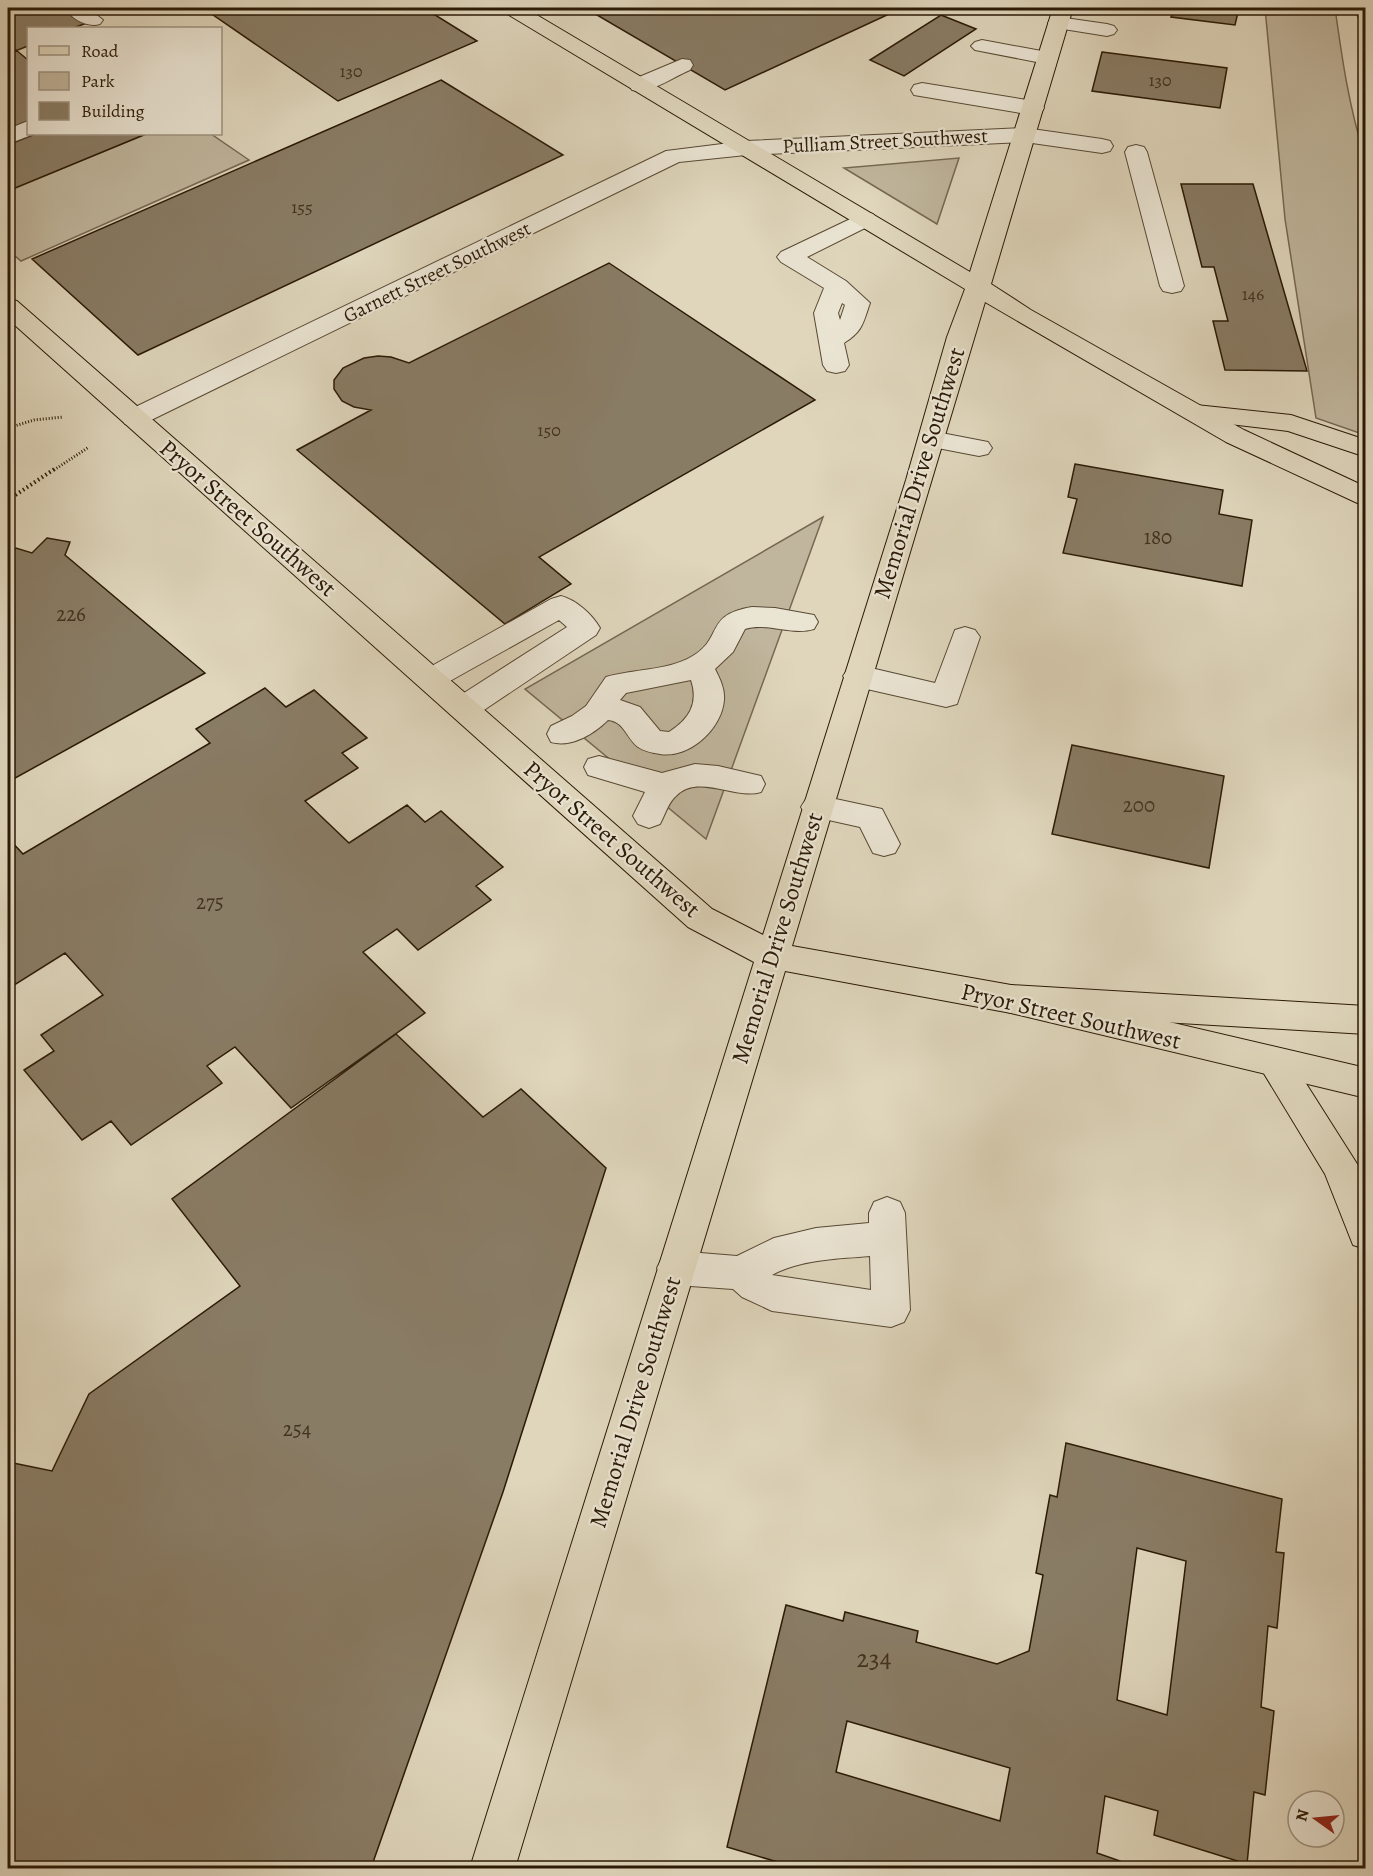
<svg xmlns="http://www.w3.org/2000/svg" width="1373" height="1876" font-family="Alegreya,serif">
	<rect width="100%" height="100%" fill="#dfd6bc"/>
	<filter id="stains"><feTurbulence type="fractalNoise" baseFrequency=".00333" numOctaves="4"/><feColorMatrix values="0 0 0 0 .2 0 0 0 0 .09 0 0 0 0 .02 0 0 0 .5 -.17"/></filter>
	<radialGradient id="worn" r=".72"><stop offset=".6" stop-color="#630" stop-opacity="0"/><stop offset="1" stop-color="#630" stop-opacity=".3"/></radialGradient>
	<path fill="#c0b69d" stroke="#766852" stroke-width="1.5" d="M 1265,8 L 1335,8 C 1342,58 1349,108 1365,157 L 1365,435 L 1316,418 L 1285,219 Z
		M 146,134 L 211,134 L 249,160 L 21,261 L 8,250 L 8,191 Z
		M 959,158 L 937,224 L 844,168 Z
		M 823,517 L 706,839 L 525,689 Z"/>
	<path fill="#897c65" stroke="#2b1a06" stroke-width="1.5" fill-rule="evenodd" d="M 8,8 L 65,8 L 87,23 L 73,28 L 28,28 L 28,46 L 8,54 Z
		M 203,8 L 424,8 L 477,41 L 338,101 Z
		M 585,8 L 902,8 L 725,90 Z
		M 1174,8 L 1239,8 L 1235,25 L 1171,17 Z
		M 941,15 L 976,29 L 904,76 L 870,60 Z
		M 16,50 L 28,60 L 28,121 L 8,129 L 8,54 Z
		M 1102,52 L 1227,68 L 1220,108 L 1092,91 Z
		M 441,80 L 563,155 L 138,355 L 32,259 Z
		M 35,134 L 146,134 L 8,191 L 8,145 Z
		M 1181,184 L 1253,184 L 1307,371 L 1225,370 L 1213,321 L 1228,321 L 1214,267 L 1202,267 Z
		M 609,263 L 815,400 L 539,557 L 571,584 L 505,624 L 297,450 L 371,410 L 354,407 L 342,401 L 334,389 L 334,380 L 343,368 L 364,358 L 378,356 L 391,357 L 409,363 Z
		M 1075,464 L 1223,490 L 1219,514 L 1252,520 L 1242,586 L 1063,553 L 1077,499 L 1068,497 Z
		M 47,538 L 70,542 L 65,555 L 205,673 L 8,782 L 8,555 L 16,548 L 32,553 Z
		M 265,688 L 286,707 L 314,690 L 367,738 L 342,753 L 358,768 L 305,801 L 349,843 L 407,805 L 425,822 L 441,811 L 503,867 L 476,886 L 491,900 L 418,950 L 397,929 L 363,952 L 425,1013 L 291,1108 L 235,1047 L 207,1066 L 222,1083 L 131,1145 L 111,1121 L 82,1140 L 24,1070 L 54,1051 L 41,1035 L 103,995 L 65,953 L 8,989 L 8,838 L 23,854 L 210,743 L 196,729 Z
		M 1072,745 L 1224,776 L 1209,868 L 1052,834 Z
		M 396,1034 L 483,1117 L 521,1089 L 606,1168 L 503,1492 L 371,1868 L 8,1868 L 8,1462 L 52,1471 L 89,1394 L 240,1286 L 172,1199 Z
		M 1066,1443 L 1282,1499 L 1276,1552 L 1284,1553 L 1277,1628 L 1268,1626 L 1261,1707 L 1274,1711 L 1265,1795 L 1254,1792 L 1247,1864 L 1154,1835 L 1158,1811 L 1105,1796 L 1097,1853 L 1120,1861 L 1119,1868 L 779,1868 L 781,1863 L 727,1847 L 786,1605 L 843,1621 L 845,1612 L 918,1631 L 916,1642 L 997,1664 L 1029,1651 L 1043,1575 L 1036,1573 L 1050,1495 L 1057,1497 ZM 1137,1548 L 1186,1561 L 1167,1715 L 1117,1700 ZM 847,1721 L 1010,1768 L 1000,1821 L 836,1772 Z"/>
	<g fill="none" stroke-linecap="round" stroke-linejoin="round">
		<defs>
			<path id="minor" d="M 65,8 L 88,8 L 103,20 L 100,24 C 87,28 72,19 65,8 Z
				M 1058,17 L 1107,24 L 1114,26 L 1117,30 L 1114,34 L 1107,36 L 1051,27 L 1048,23 L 1051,19 Z
				M 982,40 L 1047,52 L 1055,53 L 1058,58 L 1055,63 L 1047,64 L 975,50 L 971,46 L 975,42 Z
				M 682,59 L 690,60 L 693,65 L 690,70 C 673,77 651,94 632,90 L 629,85 L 632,80 Z
				M 922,83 L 1033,101 L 1041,103 L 1044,108 L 1041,113 L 1033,115 L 914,95 L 911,90 L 914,85 Z
				M 28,121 L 28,134 L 34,134 L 8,144 L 8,129 Z
				M 1025,128 L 1102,139 L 1110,141 L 1113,146 L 1110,151 L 1102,153 L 1025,142 L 746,155 L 679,162 L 143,424 L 134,426 L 125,424 L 121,418 L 125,412 L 666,151 L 746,141 Z
				M 1136,145 L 1144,147 L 1147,152 L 1184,286 L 1181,291 L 1172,293 L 1163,291 L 1160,286 L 1125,152 L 1128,147 Z
				M 865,212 L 873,214 L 877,219 L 873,224 L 807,257 L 846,281 L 870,303 C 863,323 863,331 844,343 L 849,365 L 845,371 L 836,373 L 827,371 L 823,365 L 814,313 L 824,288 L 781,262 L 777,257 L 781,252 ZM 842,303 L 845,305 L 840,320 L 838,313 Z
				M 931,431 L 988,442 L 992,448 L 988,454 L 979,456 L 922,445 L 918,439 L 922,433 Z
				M 561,596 C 576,600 592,614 600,628 L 596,635 L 475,716 L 464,719 L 453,716 L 449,708 L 453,700 L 567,627 L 559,620 L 441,686 L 431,690 L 421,686 L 416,679 L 421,672 L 551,599 Z
				M 752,607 L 775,608 L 814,615 L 818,622 L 814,629 C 792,636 767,622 745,629 L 733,652 L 715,669 C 720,679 725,689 724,700 C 722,729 689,759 660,754 C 653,753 644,751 638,747 C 626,738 625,722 608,720 C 594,734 571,748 551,742 L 547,734 L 551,726 L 572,716 L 586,706 L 606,677 C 633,669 666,671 691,657 C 725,638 703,615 752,607 ZM 691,680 C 699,704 689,719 669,732 L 660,731 L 640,707 L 620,700 L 626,693 Z
				M 965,627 L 975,630 L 980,637 L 957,704 L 946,707 L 858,687 L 848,683 L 843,676 L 848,669 L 858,665 L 935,683 L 955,630 Z
				M 599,756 L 662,773 L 695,764 L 718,766 L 761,776 L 765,784 L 761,792 C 735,800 698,773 676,796 C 668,803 665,815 660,824 L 649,828 L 638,824 L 633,816 L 645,792 L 588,775 L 584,767 L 588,759 Z
				M 817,795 L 882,809 L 900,844 L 895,853 L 884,856 L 873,853 L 860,827 L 806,815 L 801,807 L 806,799 Z
				M 887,1197 L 900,1202 L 905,1213 L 910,1310 L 904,1322 L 891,1327 L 772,1311 L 742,1297 L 733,1289 L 676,1285 L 663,1280 L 657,1268 L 663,1256 L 676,1251 L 737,1256 L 774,1238 L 816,1228 L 869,1223 L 869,1213 L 874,1202 ZM 870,1256 L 871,1290 L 772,1275 C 801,1259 838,1259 870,1256 Z"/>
			<path id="major" d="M 501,8 L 525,8 L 970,272 L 1053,8 L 1073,8 L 991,284 L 1031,310 L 1244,430 L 1366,487 L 1366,507 L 1226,442 L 985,302 L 792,946 L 1011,985 L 1366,1068 L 1366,1098 L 1011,1013 L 785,971 L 515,1868 L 470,1868 L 754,962 L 688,927 L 8,319 L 8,299 L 17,301 L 712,909 L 763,935 L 906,480 L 947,337 L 965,289 L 504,12 Z"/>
			<path id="highway" d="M 1354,8 L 1366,8 L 1366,20 L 1359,18 Z
				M 1196,405 L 1291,415 L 1366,440 L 1366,457 L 1288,431 L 1187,419 L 1183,413 L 1187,407 Z
				M 1011,985 L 1366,1006 L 1366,1034 L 1011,1013 L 999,1009 L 994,999 L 999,989 Z
				M 1274,1047 L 1286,1052 L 1359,1167 L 1366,1184 L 1366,1249 L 1353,1245 L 1325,1174 L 1257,1062 L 1262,1052 Z"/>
		</defs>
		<use href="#minor" stroke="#584934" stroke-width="2"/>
		<use href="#major" stroke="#2b1a06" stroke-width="2"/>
		<use href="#highway" stroke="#2b1a06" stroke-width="2"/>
		<path stroke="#2b1a06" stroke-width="3" stroke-dasharray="1 2" stroke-linecap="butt" d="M 8,428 L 34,420 L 63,417
			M 54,470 L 89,447"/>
		<path stroke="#2b1a06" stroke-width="4" stroke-dasharray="1.5 3" stroke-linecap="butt" d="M 8,500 L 56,468"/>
		<use href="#minor" fill="#eae4d3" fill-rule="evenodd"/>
		<use href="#major" fill="#dfd6bc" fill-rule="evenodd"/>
		<use href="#highway" fill="#dfd6bc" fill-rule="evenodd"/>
	</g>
	<g text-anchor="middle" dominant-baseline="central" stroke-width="4.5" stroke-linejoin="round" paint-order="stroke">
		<g font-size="18" fill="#42321e">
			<text x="351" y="71">130</text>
			<text x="1160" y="80">130</text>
			<text x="302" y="207">155</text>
			<text x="1253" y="294">146</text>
			<text x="549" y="430">150</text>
		</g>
		<g font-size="20" fill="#2b1a06" stroke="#eae4d3">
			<text transform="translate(885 141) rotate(-3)">Pulliam Street Southwest</text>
			<text transform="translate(437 272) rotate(-26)">Garnett Street Southwest</text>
		</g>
		<g font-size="21" fill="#42321e">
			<text x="1158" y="537">180</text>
			<text x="71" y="614">226</text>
			<text x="1139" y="805">200</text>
			<text x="210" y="902">275</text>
			<text x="297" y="1429">254</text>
		</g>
		<g font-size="24" fill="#2b1a06" stroke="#eae4d3">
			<text transform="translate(919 473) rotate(-73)">Memorial Drive Southwest</text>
			<text transform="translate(248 518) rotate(41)">Pryor Street Southwest</text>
			<text transform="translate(612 839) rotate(41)">Pryor Street Southwest</text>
			<text transform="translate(777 938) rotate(-73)">Memorial Drive Southwest</text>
			<text transform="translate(1071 1016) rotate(13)">Pryor Street Southwest</text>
			<text transform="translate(635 1402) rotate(-73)">Memorial Drive Southwest</text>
		</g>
		<g font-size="26" fill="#42321e">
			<text x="874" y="1658">234</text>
		</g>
	</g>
	<rect width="1373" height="1876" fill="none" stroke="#dfd6bc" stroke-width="30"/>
	<rect x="9" y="9" width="1355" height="1858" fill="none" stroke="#2b1a06" stroke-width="3"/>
	<rect x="15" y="15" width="1343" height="1846" fill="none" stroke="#2b1a06" stroke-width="1.5"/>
	<rect x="27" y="27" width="195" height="108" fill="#eae4d3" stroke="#9e9381" stroke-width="1.5"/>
	<rect x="39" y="46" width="30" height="9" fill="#dfd6bc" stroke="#9e9381" stroke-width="1.5"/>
	<text x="81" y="57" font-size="18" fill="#2b1a06">Road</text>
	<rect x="39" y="72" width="30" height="18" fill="#c0b69d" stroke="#9e9381" stroke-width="1.5"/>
	<text x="81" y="87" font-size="18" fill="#2b1a06">Park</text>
	<rect x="39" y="102" width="30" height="18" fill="#897c65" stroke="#9e9381" stroke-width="1.5"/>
	<text x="81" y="117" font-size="18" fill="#2b1a06">Building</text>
	<g transform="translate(1316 1819) rotate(285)"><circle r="28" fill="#eae4d3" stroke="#9e9381" stroke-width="1.5"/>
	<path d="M0-4.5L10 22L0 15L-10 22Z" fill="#8f2418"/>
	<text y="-9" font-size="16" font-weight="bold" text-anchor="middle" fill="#2b1a06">N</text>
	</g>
	<rect width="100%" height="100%" filter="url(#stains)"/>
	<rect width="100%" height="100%" fill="url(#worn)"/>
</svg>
